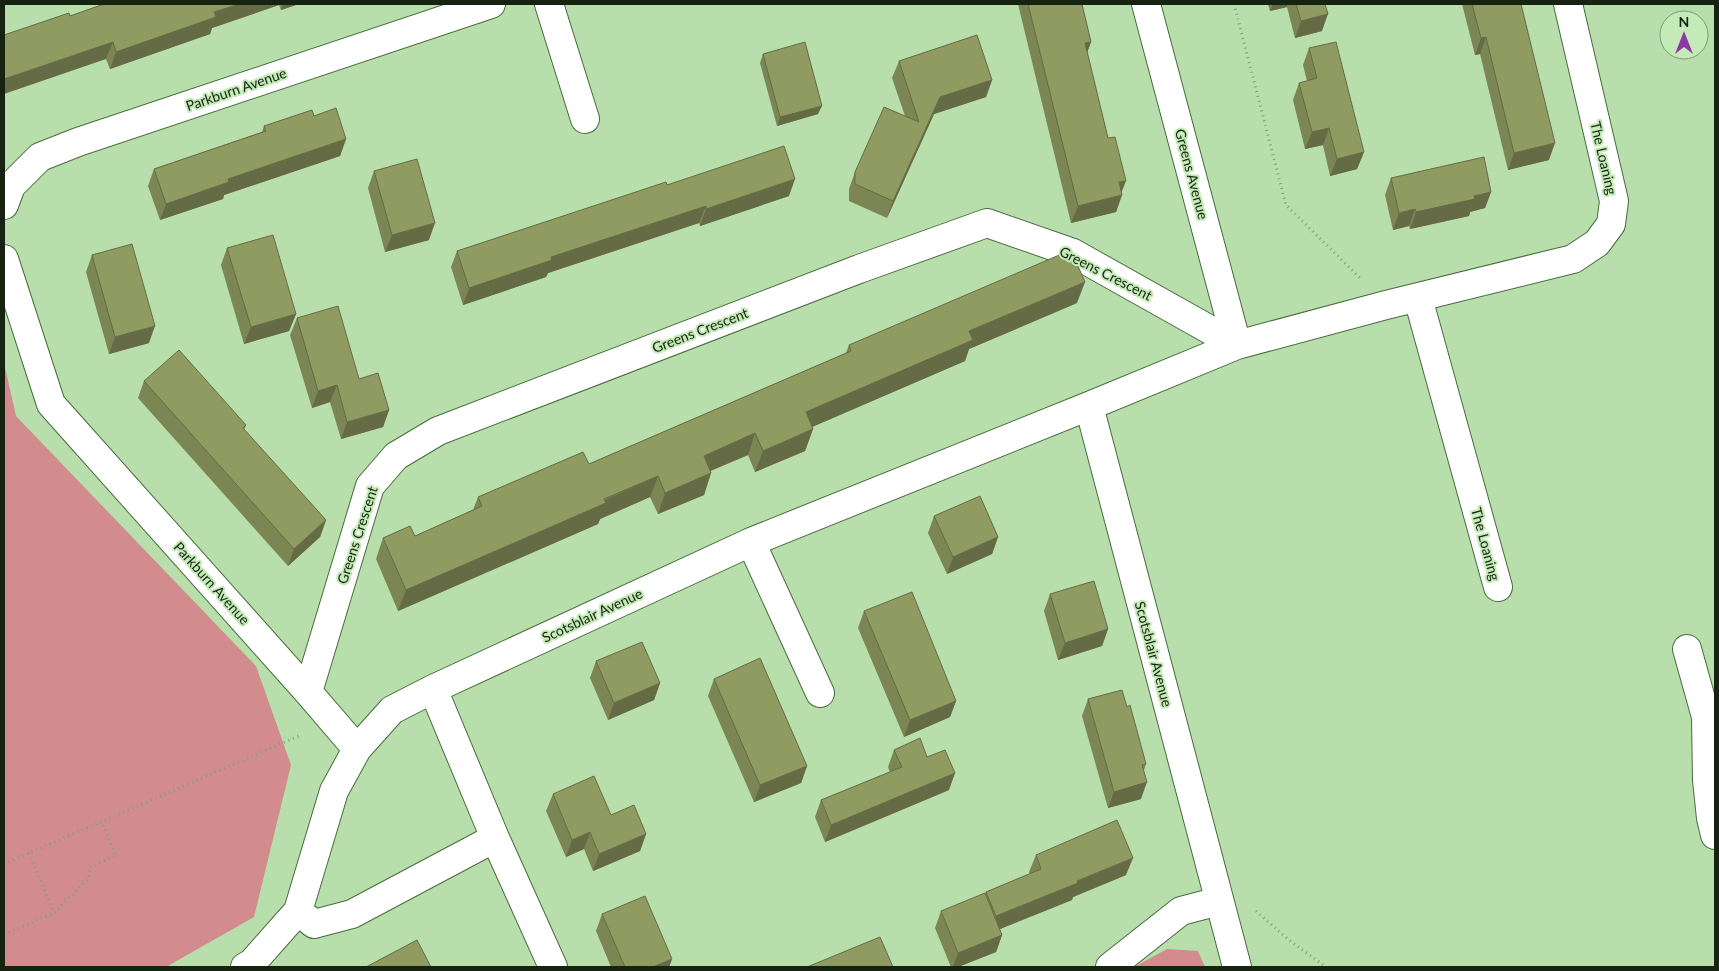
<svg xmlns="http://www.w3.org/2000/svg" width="1719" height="971" font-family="Lato,sans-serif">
	<rect width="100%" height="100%" fill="#b7deab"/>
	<path fill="#d38c8e" d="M 4,363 L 16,416 L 256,666 L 291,765 L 254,917 L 166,967 L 4,967 Z
		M 1167,949 L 1198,951 L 1205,967 L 1134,967 Z"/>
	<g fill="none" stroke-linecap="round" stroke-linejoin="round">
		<defs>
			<path id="minor" d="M 549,4 L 585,119
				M 1146,4 L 1237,345
				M 4,205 L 11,186 L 40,157 L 78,142 L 491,4
				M 4,259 L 51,404 L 308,692 L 357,749
				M 1418,298 L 1498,587
				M 1089,406 L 1237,967
				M 751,542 L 820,693
				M 1687,649 L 1706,717 L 1707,780 L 1711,818 L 1715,835
				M 433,689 L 495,838 L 553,967
				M 308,692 L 370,486 L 396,456 L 438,431 L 859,269 L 987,223 L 1073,253 L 1237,345
				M 298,911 L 314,924 L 352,914 L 495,838
				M 245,967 L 252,963 L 298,911 L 334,791 L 357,749 L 392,710 L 433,689 L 751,542 L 1089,406 L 1237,345 L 1386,305 L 1573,259 L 1597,243 L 1611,224 L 1614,201 L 1568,4
				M 1110,967 L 1181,911 L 1219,901"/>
		</defs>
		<use href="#minor" stroke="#4a6c3f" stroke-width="30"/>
		<path stroke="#82a178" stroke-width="3" stroke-dasharray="1 4" stroke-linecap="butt" d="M 1234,4 L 1286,205 L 1360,278
			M 29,853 L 54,913
			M 4,864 L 301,735
			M 1256,911 L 1289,940 L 1326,967
			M 4,934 L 54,913 L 89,878 L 90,867 L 116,855 L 102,822"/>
		<use href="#minor" stroke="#fff" stroke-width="28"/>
	</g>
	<path fill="#7c8554" d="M 104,4 L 299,4 L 281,10 L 279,5 L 212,28 L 210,34 L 110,69 L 106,59 L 70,16 Z
		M 1018,4 L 1082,4 L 1091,42 L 1087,53 L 1122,195 L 1116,212 L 1071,223 Z
		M 1268,4 L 1325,4 L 1322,31 L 1295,38 L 1287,7 L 1270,11 Z
		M 1462,4 L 1521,4 L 1549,160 L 1508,170 L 1480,54 L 1475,55 Z
		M 1309,48 L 1364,152 L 1357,169 L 1330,176 L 1323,145 L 1305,149 L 1293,100 L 1299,83 L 1307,81 L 1303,65 Z
		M 763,54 L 818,114 L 777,126 L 760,63 Z
		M 899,61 L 992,80 L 986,97 L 934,114 L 887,218 L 849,201 L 849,189 L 855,172 L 905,116 L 892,78 Z
		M 314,116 L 346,139 L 340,156 L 224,195 L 223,199 L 160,220 L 148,186 L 154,169 L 262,132 L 264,126 Z
		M 374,171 L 429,240 L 385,252 L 368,188 Z
		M 1391,178 L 1491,192 L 1485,208 L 1470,212 L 1469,216 L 1410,229 L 1409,226 L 1393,230 L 1385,195 Z
		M 667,185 L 789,196 L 700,226 L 699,223 L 548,273 L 546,277 L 463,305 L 451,267 L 457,251 Z
		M 227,248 L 296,314 L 289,331 L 244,344 L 221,265 Z
		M 92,255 L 149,343 L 109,354 L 86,272 Z
		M 1077,303 L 969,349 L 965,361 L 812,427 L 813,429 L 805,451 L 755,472 L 748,455 L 710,471 L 711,473 L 704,495 L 658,514 L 650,497 L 600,519 L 598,524 L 398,611 L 376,559 L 383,538 L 415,536 L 473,510 L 478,497 L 589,464 L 846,353 L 849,345 Z
		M 297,318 L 359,379 L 389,410 L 383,427 L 341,439 L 330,402 L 312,408 L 290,335 Z
		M 144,381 L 246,425 L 244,430 L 326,520 L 320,537 L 288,566 L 138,398 Z
		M 934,516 L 998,537 L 992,554 L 947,574 L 928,533 Z
		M 1050,594 L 1108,629 L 1102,646 L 1058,660 L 1044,611 Z
		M 864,611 L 956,701 L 950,717 L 904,737 L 858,628 Z
		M 596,661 L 660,683 L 654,700 L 608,720 L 590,678 Z
		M 714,679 L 807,766 L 801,783 L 754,802 L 708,696 Z
		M 1088,699 L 1127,707 L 1146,764 L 1144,770 L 1141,799 L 1108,808 L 1082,716 Z
		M 894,750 L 927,757 L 949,790 L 825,842 L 815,817 L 821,800 L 890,772 L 888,767 Z
		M 553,794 L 611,815 L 646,834 L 640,851 L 593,871 L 584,849 L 566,857 L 546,811 Z
		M 1036,855 L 1126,875 L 1073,897 L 1072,900 L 1000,929 L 1002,935 L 996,952 L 958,967 L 951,967 L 935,928 L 941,911 L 985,894 L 986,892 L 1030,874 L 1029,872 Z
		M 602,914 L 672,959 L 669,967 L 611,967 L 596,931 Z"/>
	<path fill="#656c45" d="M 240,4 L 280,4 L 279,5 L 212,28 L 210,34 L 110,69 L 116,52 L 214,12 Z
		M 283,4 L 299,4 L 281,10 Z
		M 1273,4 L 1288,4 L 1287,7 L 1270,11 Z
		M 1328,14 L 1322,31 L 1295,38 L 1301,21 Z
		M 1486,37 L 1480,54 L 1475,55 L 1481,38 Z
		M 113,42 L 106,59 L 4,94 L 4,79 Z
		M 1091,42 L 1085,58 L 1085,43 Z
		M 992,80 L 986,97 L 934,114 L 887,218 L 893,201 L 940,97 Z
		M 822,106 L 818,114 L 777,126 L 780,117 Z
		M 1329,128 L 1323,145 L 1305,149 L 1312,132 Z
		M 346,139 L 340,156 L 224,195 L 223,199 L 160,220 L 166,204 L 228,179 Z
		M 1555,143 L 1549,160 L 1508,170 L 1514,153 Z
		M 1364,152 L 1357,169 L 1330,176 L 1337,159 Z
		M 795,179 L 789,196 L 700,226 L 706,209 Z
		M 1126,181 L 1120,196 L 1122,195 L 1116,212 L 1071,223 L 1078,206 L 1119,182 Z
		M 1491,192 L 1485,208 L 1470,212 L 1469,216 L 1410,229 L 1416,212 Z
		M 706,206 L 699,223 L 548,273 L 546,277 L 463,305 L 469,288 L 551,257 Z
		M 1415,209 L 1409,226 L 1393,230 L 1399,213 Z
		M 435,223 L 429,240 L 385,252 L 392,235 Z
		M 1085,282 L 1077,303 L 969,349 L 965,361 L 798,433 L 806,412 L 969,331 Z
		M 296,314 L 289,331 L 244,344 L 251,327 Z
		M 155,326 L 149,343 L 109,354 L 115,337 Z
		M 337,385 L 330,402 L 312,408 L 318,391 Z
		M 389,410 L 383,427 L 341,439 L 347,422 Z
		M 813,429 L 805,451 L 755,472 L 763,451 Z
		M 755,433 L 748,455 L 696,477 L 704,456 Z
		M 711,473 L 704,495 L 658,514 L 665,493 Z
		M 658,476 L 650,497 L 600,519 L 598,524 L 398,611 L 406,590 Z
		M 326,520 L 320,537 L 288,566 L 294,549 Z
		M 998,537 L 992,554 L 947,574 L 953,557 Z
		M 1108,629 L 1102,646 L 1058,660 L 1065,643 Z
		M 660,683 L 654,700 L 608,720 L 614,703 Z
		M 956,701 L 950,717 L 904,737 L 910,720 Z
		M 807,766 L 801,783 L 754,802 L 760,785 Z
		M 955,773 L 949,790 L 825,842 L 831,825 Z
		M 1147,782 L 1141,799 L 1108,808 L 1114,792 Z
		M 590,832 L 584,849 L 566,857 L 572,840 Z
		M 646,834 L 640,851 L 593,871 L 599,854 Z
		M 1133,858 L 1126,875 L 1073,897 L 1072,900 L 990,933 L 996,916 L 1077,881 Z
		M 1002,935 L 996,952 L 958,967 L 953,967 L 958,953 Z
		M 672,959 L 669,967 L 653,967 Z"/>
	<path fill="#909b62" stroke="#656c45" d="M 104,4 L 240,4 L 214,12 L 216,17 L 116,52 L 113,42 L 4,79 L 4,35 L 69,13 L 70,16 Z
		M 1028,4 L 1082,4 L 1091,42 L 1085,43 L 1108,138 L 1115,137 L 1126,181 L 1119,182 L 1122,195 L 1078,206 Z
		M 1296,4 L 1325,4 L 1328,14 L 1301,21 Z
		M 1472,4 L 1521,4 L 1555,143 L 1514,153 L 1486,37 L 1481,38 Z
		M 977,35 L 992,80 L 940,97 L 893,201 L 855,184 L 855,172 L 884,107 L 919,122 L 899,61 Z
		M 805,42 L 822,106 L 780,117 L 763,54 Z
		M 1336,42 L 1364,152 L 1337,159 L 1329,128 L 1312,132 L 1299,83 L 1317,78 L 1309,48 Z
		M 336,108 L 346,139 L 228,179 L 229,182 L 166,204 L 154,169 L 266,131 L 264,126 L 312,110 L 314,116 Z
		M 784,146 L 795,179 L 706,209 L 706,206 L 551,257 L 552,260 L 469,288 L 457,251 L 666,182 L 667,185 Z
		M 1484,157 L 1491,192 L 1474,196 L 1475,199 L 1416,212 L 1415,209 L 1399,213 L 1391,178 Z
		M 417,159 L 435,223 L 392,235 L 374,171 Z
		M 273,235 L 296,314 L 251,327 L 227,248 Z
		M 132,244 L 155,326 L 115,337 L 92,255 Z
		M 1071,250 L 1085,282 L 969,331 L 973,340 L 806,412 L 813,429 L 763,451 L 755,433 L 704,456 L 711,473 L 665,493 L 658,476 L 604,499 L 606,503 L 406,590 L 383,538 L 410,526 L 415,536 L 482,506 L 478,497 L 583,452 L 589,464 L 851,351 L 849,345 Z
		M 338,306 L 359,379 L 378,373 L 389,410 L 347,422 L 337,385 L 318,391 L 297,318 Z
		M 179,350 L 246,425 L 243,428 L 326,520 L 294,549 L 144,381 Z
		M 980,496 L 998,537 L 953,557 L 934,516 Z
		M 1094,581 L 1108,629 L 1065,643 L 1050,594 Z
		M 912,592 L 956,701 L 910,720 L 864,611 Z
		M 642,642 L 660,683 L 614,703 L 596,661 Z
		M 760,658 L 807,766 L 760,785 L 714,679 Z
		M 1122,690 L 1127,707 L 1130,705 L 1146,764 L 1142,765 L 1147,782 L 1114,792 L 1088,699 Z
		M 920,738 L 927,757 L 945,750 L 955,773 L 831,825 L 821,800 L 902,767 L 894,750 Z
		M 594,776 L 611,815 L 634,805 L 646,834 L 599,854 L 590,832 L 572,840 L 553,794 Z
		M 1117,820 L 1133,858 L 1077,881 L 1078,883 L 996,916 L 986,892 L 1041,869 L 1036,855 Z
		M 985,893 L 1002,935 L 958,953 L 941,911 Z
		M 645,896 L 672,959 L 653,967 L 625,967 L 602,914 Z
		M 880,937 L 893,967 L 807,967 Z
		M 417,940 L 431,967 L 366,967 Z"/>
	<g text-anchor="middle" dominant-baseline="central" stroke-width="4" stroke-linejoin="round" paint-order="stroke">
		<g font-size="14" fill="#152310" stroke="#c4ebb7">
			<text transform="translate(236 89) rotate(-19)">Parkburn Avenue</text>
			<text transform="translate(1604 158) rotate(77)">The Loaning</text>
			<text transform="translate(1192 174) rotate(75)">Greens Avenue</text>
			<text transform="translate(1106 273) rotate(27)">Greens Crescent</text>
			<text transform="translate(700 330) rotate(-21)">Greens Crescent</text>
			<text transform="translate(357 535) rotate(-72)">Greens Crescent</text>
			<text transform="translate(1486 544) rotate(75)">The Loaning</text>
			<text transform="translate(212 583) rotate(48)">Parkburn Avenue</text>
			<text transform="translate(592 615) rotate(-25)">Scotsblair Avenue</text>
			<text transform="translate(1154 654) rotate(75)">Scotsblair Avenue</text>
		</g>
	</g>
	<rect width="1719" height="971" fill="none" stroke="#152310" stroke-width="10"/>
	<g transform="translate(1684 35)"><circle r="24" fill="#c4ebb7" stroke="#7e9b74"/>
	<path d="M0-4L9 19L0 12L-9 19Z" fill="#8d38a5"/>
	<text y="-8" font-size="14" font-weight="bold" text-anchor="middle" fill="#152310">N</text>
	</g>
</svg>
